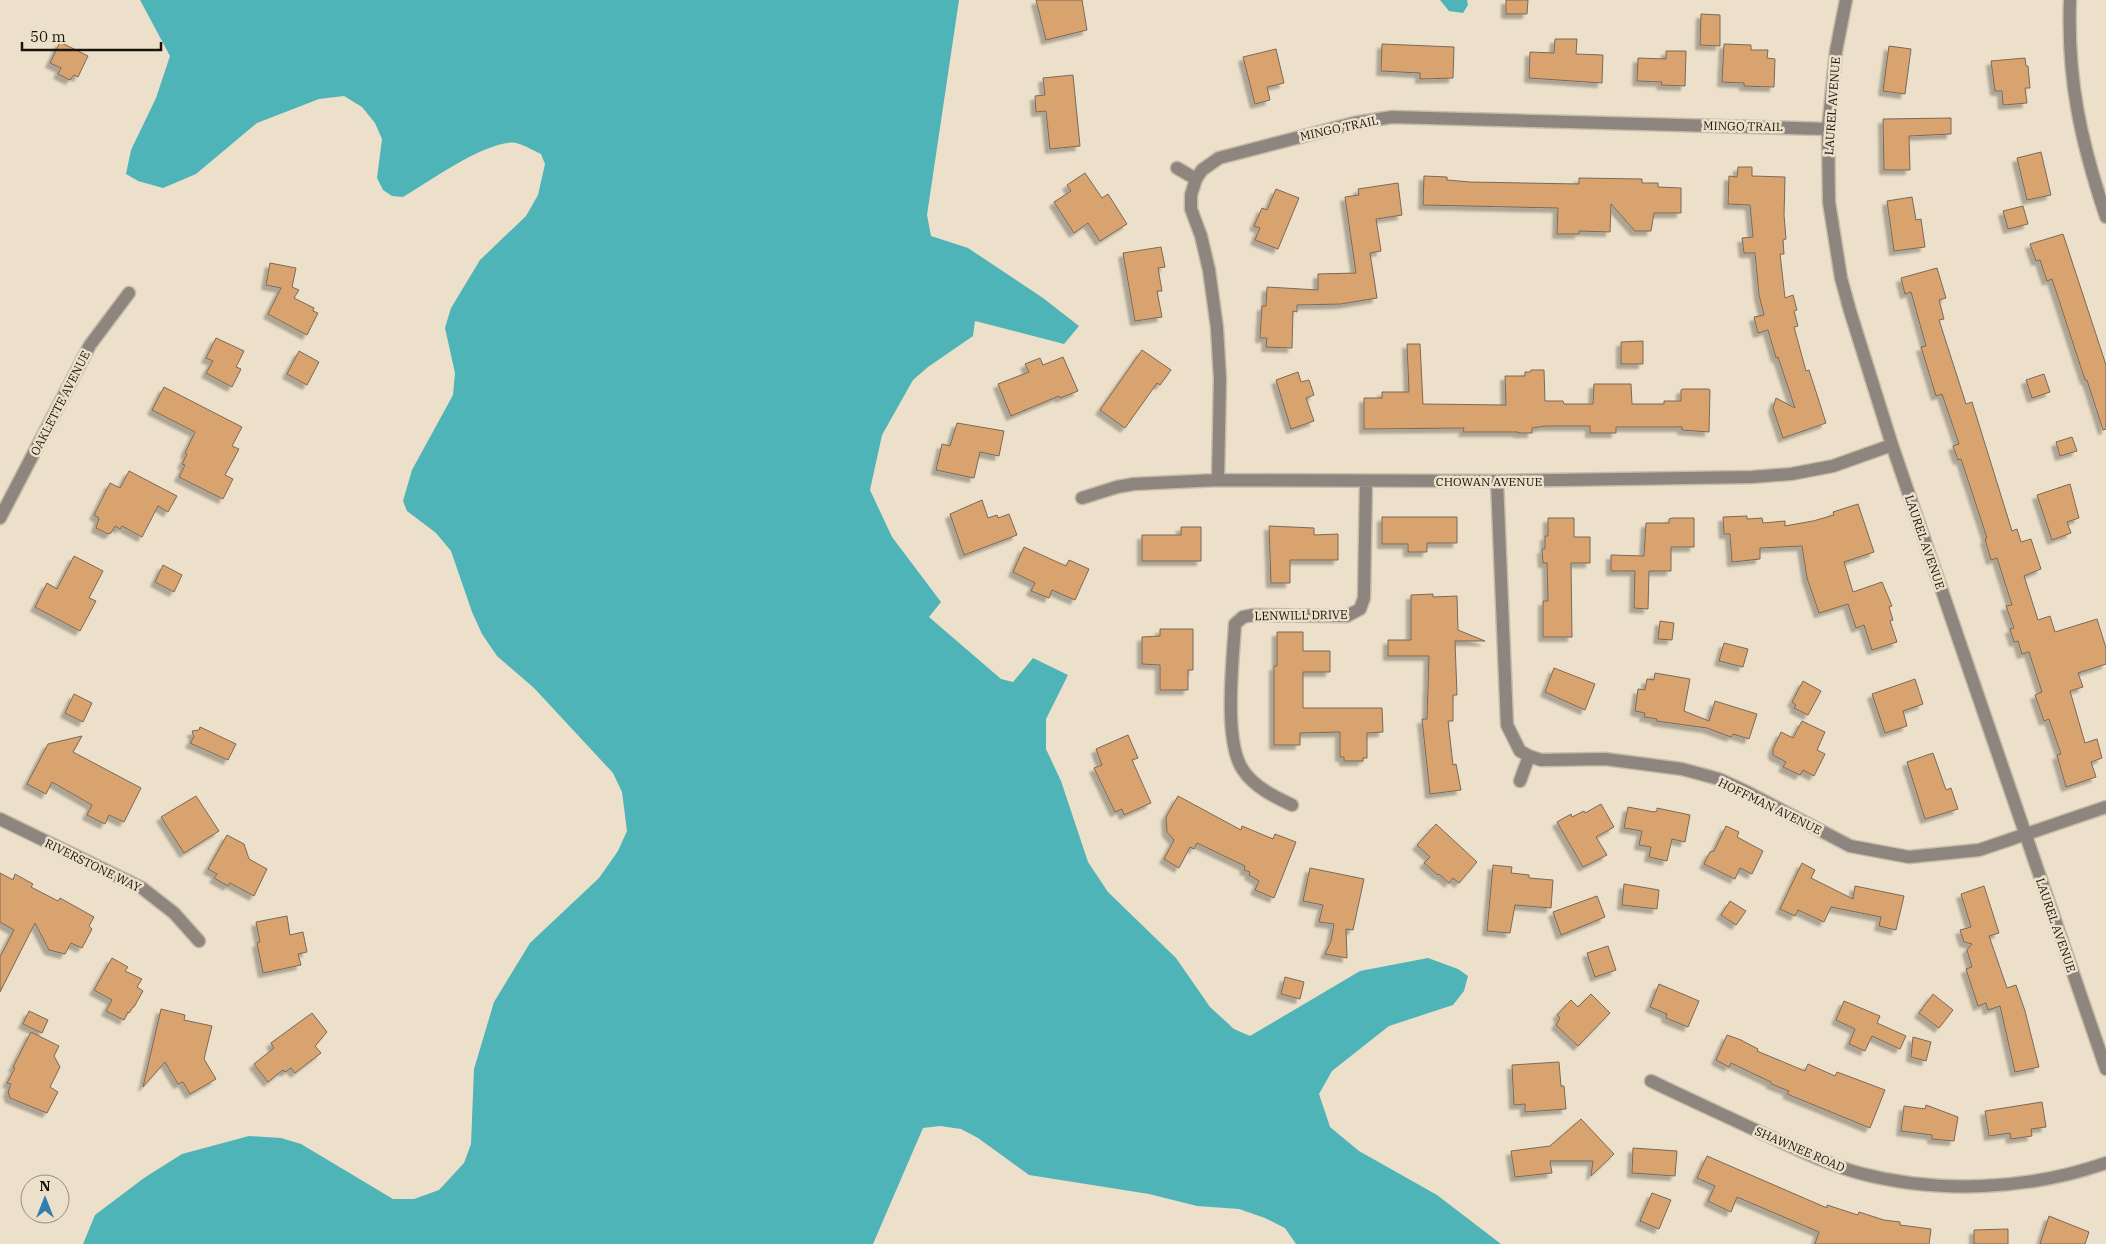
<svg xmlns="http://www.w3.org/2000/svg" width="2106" height="1244" font-family="'IBM Plex Serif',serif">
	<defs>
		<filter id="shadow"><feDropShadow dx="-4.5" dy="4.5" stdDeviation="1" flood-color="#0004"/></filter>
	</defs>
	<rect width="100%" height="100%" fill="#ece0ca"/>
	<path fill="#4eb4b7" d="M 140,0 L 959,0 L 927,215 L 931,236 L 968,248 L 1043,298 L 1079,326 L 1064,344 L 975,321 L 973,336 L 928,367 L 913,380 L 882,435 L 870,490 L 892,537 L 941,602 L 929,617 L 1001,679 L 1013,682 L 1033,658 L 1068,675 L 1046,719 L 1046,749 L 1061,781 L 1088,862 L 1108,892 L 1176,958 L 1210,1007 L 1234,1029 L 1250,1036 L 1360,971 L 1428,958 L 1458,969 L 1468,976 L 1464,991 L 1453,1005 L 1389,1026 L 1332,1071 L 1319,1094 L 1330,1127 L 1359,1151 L 1437,1195 L 1501,1244 L 1296,1244 L 1285,1228 L 1265,1218 L 1239,1209 L 1197,1206 L 1149,1194 L 1029,1175 L 978,1138 L 961,1129 L 940,1126 L 923,1128 L 873,1244 L 83,1244 L 95,1215 L 144,1178 L 182,1154 L 249,1136 L 281,1138 L 301,1144 L 393,1199 L 414,1199 L 439,1190 L 464,1163 L 471,1144 L 474,1069 L 494,1002 L 530,943 L 599,878 L 618,851 L 627,831 L 622,792 L 613,773 L 534,688 L 497,656 L 482,634 L 472,612 L 451,551 L 436,533 L 407,511 L 403,501 L 412,470 L 453,395 L 455,373 L 445,328 L 451,308 L 480,260 L 526,216 L 538,195 L 545,164 L 541,154 C 534,151 525,145 516,143 C 489,138 427,183 403,197 L 392,196 L 383,190 L 377,178 L 382,139 L 375,123 L 362,107 L 344,96 L 319,99 L 257,123 L 196,174 L 163,188 L 138,181 L 126,174 L 131,150 L 156,98 L 170,56 Z
		M 1440,0 L 1467,0 L 1468,5 L 1463,13 L 1449,11 Z"/>
	<path fill="#d8a36e" stroke="#7a6959" filter="url(#shadow)" d="M 1036,0 L 1082,0 L 1087,30 L 1046,40 Z
		M 1506,0 L 1528,0 L 1527,14 L 1506,14 Z
		M 1701,14 L 1720,15 L 1720,46 L 1700,45 Z
		M 1555,39 L 1577,39 L 1576,54 L 1603,55 L 1602,83 L 1529,78 L 1530,52 L 1554,53 Z
		M 60,42 L 88,56 L 78,77 L 74,75 L 70,80 L 58,74 L 61,68 L 50,63 Z
		M 1382,44 L 1454,47 L 1453,78 L 1420,79 L 1420,73 L 1381,71 Z
		M 1724,44 L 1751,45 L 1751,50 L 1768,50 L 1767,58 L 1775,59 L 1774,87 L 1744,86 L 1744,83 L 1722,82 Z
		M 1889,46 L 1911,49 L 1905,94 L 1883,91 Z
		M 1276,49 L 1284,83 L 1267,87 L 1270,100 L 1255,104 L 1243,57 Z
		M 1666,51 L 1686,51 L 1685,86 L 1661,85 L 1662,82 L 1637,81 L 1638,58 L 1666,59 Z
		M 2025,58 L 2026,66 L 2028,66 L 2030,88 L 2025,88 L 2027,103 L 2003,105 L 2002,91 L 1995,91 L 1991,61 Z
		M 1073,75 L 1080,146 L 1050,149 L 1046,111 L 1036,112 L 1035,96 L 1045,95 L 1043,78 Z
		M 1951,118 L 1951,134 L 1909,136 L 1910,170 L 1884,170 L 1883,119 Z
		M 2041,152 L 2051,195 L 2027,200 L 2017,158 Z
		M 1738,167 L 1752,167 L 1752,176 L 1785,177 L 1784,215 L 1786,239 L 1783,240 L 1784,254 L 1780,254 L 1785,298 L 1793,295 L 1797,310 L 1794,311 L 1798,326 L 1794,327 L 1806,371 L 1809,370 L 1826,423 L 1783,438 L 1773,408 L 1776,398 L 1795,408 L 1778,357 L 1776,358 L 1768,330 L 1758,333 L 1754,317 L 1764,315 L 1759,295 L 1755,253 L 1744,253 L 1742,238 L 1753,237 L 1750,205 L 1728,204 L 1729,176 L 1737,177 Z
		M 1085,173 L 1102,198 L 1108,194 L 1127,224 L 1100,241 L 1088,223 L 1074,233 L 1054,202 L 1071,191 L 1067,185 Z
		M 1424,176 L 1447,177 L 1447,180 L 1470,182 L 1579,184 L 1579,178 L 1642,179 L 1642,183 L 1658,183 L 1658,187 L 1681,188 L 1681,213 L 1654,213 L 1651,231 L 1635,231 L 1611,204 L 1610,232 L 1579,231 L 1579,234 L 1557,234 L 1558,208 L 1423,205 Z
		M 1398,183 L 1402,215 L 1376,219 L 1381,251 L 1370,253 L 1377,298 L 1341,304 L 1297,305 L 1297,312 L 1293,311 L 1292,348 L 1266,347 L 1267,338 L 1260,338 L 1262,306 L 1266,306 L 1267,287 L 1318,290 L 1318,274 L 1356,273 L 1345,197 L 1359,195 L 1358,189 Z
		M 1276,189 L 1299,198 L 1278,249 L 1255,240 L 1260,228 L 1254,226 L 1262,208 L 1267,210 Z
		M 1912,197 L 1916,220 L 1921,219 L 1925,247 L 1894,251 L 1887,201 Z
		M 2023,206 L 2028,224 L 2008,229 L 2003,211 Z
		M 2063,234 L 2106,365 L 2106,429 L 2103,430 L 2087,380 L 2085,380 L 2052,279 L 2047,281 L 2040,260 L 2036,261 L 2030,244 Z
		M 1161,247 L 1165,267 L 1158,268 L 1162,291 L 1157,291 L 1162,317 L 1135,321 L 1123,253 Z
		M 270,263 L 296,268 L 292,287 L 299,290 L 294,298 L 314,308 L 313,311 L 318,313 L 307,335 L 268,314 L 281,288 L 266,285 Z
		M 1937,268 L 1946,298 L 1939,300 L 1944,319 L 1939,320 L 1966,404 L 1972,402 L 2012,531 L 2017,529 L 2021,542 L 2031,539 L 2041,569 L 2024,576 L 2038,620 L 2050,616 L 2055,632 L 2097,619 L 2106,648 L 2106,664 L 2078,673 L 2083,687 L 2070,691 L 2085,743 L 2097,739 L 2102,758 L 2091,762 L 2096,777 L 2066,787 L 2057,755 L 2061,754 L 2049,719 L 2044,721 L 2035,695 L 2042,692 L 2029,652 L 2022,654 L 2018,641 L 2014,642 L 2010,629 L 2014,628 L 2006,606 L 2012,605 L 1997,558 L 1991,560 L 1985,539 L 1987,538 L 1961,459 L 1958,460 L 1953,446 L 1959,444 L 1942,394 L 1936,396 L 1921,347 L 1926,346 L 1911,292 L 1905,294 L 1901,278 Z
		M 216,338 L 244,351 L 236,367 L 241,369 L 232,387 L 206,373 L 213,361 L 206,358 Z
		M 1643,341 L 1643,364 L 1621,364 L 1621,342 Z
		M 1407,344 L 1420,344 L 1423,404 L 1506,405 L 1505,376 L 1525,376 L 1525,372 L 1530,372 L 1531,370 L 1544,370 L 1545,401 L 1563,401 L 1564,404 L 1593,404 L 1594,384 L 1631,384 L 1632,404 L 1664,404 L 1664,401 L 1681,401 L 1681,390 L 1683,389 L 1708,389 L 1710,390 L 1709,432 L 1682,430 L 1682,427 L 1616,427 L 1616,433 L 1590,433 L 1590,426 L 1545,426 L 1532,428 L 1532,433 L 1518,433 L 1518,432 L 1463,432 L 1464,428 L 1364,429 L 1364,398 L 1382,398 L 1382,392 L 1409,392 Z
		M 1142,350 L 1171,370 L 1160,385 L 1157,383 L 1125,428 L 1100,410 Z
		M 299,351 L 319,362 L 307,385 L 287,374 Z
		M 1063,357 L 1078,391 L 1060,398 L 1059,396 L 1011,416 L 998,384 L 1029,372 L 1025,364 L 1040,358 L 1043,365 Z
		M 1298,372 L 1301,382 L 1309,380 L 1314,395 L 1306,398 L 1314,421 L 1291,429 L 1276,380 Z
		M 2044,374 L 2050,392 L 2032,398 L 2026,380 Z
		M 164,387 L 242,427 L 232,446 L 239,449 L 225,475 L 233,479 L 223,499 L 179,477 L 185,465 L 182,464 L 187,454 L 185,453 L 195,432 L 152,410 Z
		M 957,423 L 1004,431 L 999,456 L 980,452 L 974,478 L 936,470 L 942,444 L 950,446 Z
		M 2072,437 L 2077,451 L 2060,456 L 2056,442 Z
		M 129,471 L 177,496 L 168,512 L 158,506 L 142,537 L 122,526 L 120,529 L 115,526 L 111,533 L 108,534 L 96,528 L 99,518 L 94,515 L 110,483 L 120,488 Z
		M 2070,484 L 2079,518 L 2067,522 L 2071,533 L 2052,540 L 2037,495 Z
		M 982,500 L 988,518 L 997,515 L 998,518 L 1009,514 L 1017,535 L 964,555 L 950,514 Z
		M 1858,504 L 1874,552 L 1844,562 L 1853,592 L 1882,582 L 1892,606 L 1889,607 L 1893,620 L 1890,621 L 1897,642 L 1872,650 L 1864,625 L 1856,628 L 1848,604 L 1819,613 L 1807,578 L 1802,546 L 1760,548 L 1760,559 L 1732,562 L 1730,534 L 1724,534 L 1723,517 L 1747,516 L 1747,519 L 1762,518 L 1763,523 L 1785,521 L 1785,526 L 1813,521 L 1834,515 L 1833,512 Z
		M 1382,517 L 1457,517 L 1457,543 L 1427,543 L 1427,552 L 1408,552 L 1408,544 L 1382,544 Z
		M 1548,518 L 1574,518 L 1574,537 L 1590,537 L 1590,563 L 1571,563 L 1572,637 L 1543,637 L 1543,601 L 1548,601 L 1547,563 L 1543,563 L 1542,549 L 1545,549 L 1545,536 L 1548,536 Z
		M 1672,518 L 1694,518 L 1694,547 L 1671,547 L 1671,571 L 1649,571 L 1648,609 L 1634,608 L 1635,571 L 1611,571 L 1611,555 L 1644,556 L 1646,523 L 1669,523 L 1669,519 Z
		M 1269,526 L 1314,528 L 1314,535 L 1338,534 L 1338,560 L 1290,560 L 1290,583 L 1271,583 Z
		M 1181,527 L 1201,527 L 1201,561 L 1142,561 L 1142,535 L 1181,535 Z
		M 1024,547 L 1066,566 L 1069,560 L 1089,569 L 1075,600 L 1052,590 L 1049,598 L 1031,591 L 1035,583 L 1013,572 Z
		M 74,556 L 103,571 L 89,598 L 96,601 L 80,631 L 35,607 L 47,583 L 57,589 Z
		M 163,565 L 182,575 L 174,592 L 155,582 Z
		M 1433,594 L 1433,597 L 1457,596 L 1458,630 L 1485,641 L 1455,641 L 1457,695 L 1453,695 L 1453,721 L 1448,721 L 1453,765 L 1456,764 L 1461,790 L 1430,794 L 1422,719 L 1427,719 L 1429,656 L 1388,656 L 1388,640 L 1411,640 L 1411,595 Z
		M 1660,621 L 1674,623 L 1672,640 L 1658,639 Z
		M 1160,629 L 1193,629 L 1193,670 L 1188,670 L 1188,690 L 1160,690 L 1160,665 L 1142,664 L 1142,637 L 1160,636 Z
		M 1277,632 L 1303,632 L 1303,651 L 1330,651 L 1330,672 L 1303,672 L 1303,708 L 1382,708 L 1383,732 L 1367,733 L 1367,758 L 1363,758 L 1363,761 L 1344,761 L 1344,757 L 1340,757 L 1340,732 L 1300,733 L 1300,745 L 1274,745 L 1274,666 L 1277,666 Z
		M 1724,643 L 1748,649 L 1743,667 L 1719,661 Z
		M 1554,668 L 1595,684 L 1585,710 L 1545,692 Z
		M 1655,673 L 1690,679 L 1684,711 L 1709,721 L 1715,701 L 1757,714 L 1749,739 L 1733,734 L 1731,737 L 1707,728 L 1656,721 L 1657,719 L 1644,717 L 1645,713 L 1635,711 L 1638,689 L 1645,690 L 1647,679 L 1654,680 Z
		M 1915,679 L 1923,704 L 1903,711 L 1907,726 L 1885,733 L 1872,694 Z
		M 1803,681 L 1821,691 L 1808,715 L 1794,708 L 1796,705 L 1792,702 Z
		M 74,694 L 92,703 L 83,722 L 65,713 Z
		M 1802,721 L 1825,732 L 1817,750 L 1825,754 L 1814,776 L 1803,770 L 1800,775 L 1783,767 L 1786,762 L 1773,755 L 1773,749 L 1781,732 L 1793,738 Z
		M 200,727 L 236,744 L 228,760 L 190,743 L 194,737 L 192,731 L 199,730 Z
		M 1128,735 L 1138,758 L 1132,760 L 1151,803 L 1124,815 L 1122,809 L 1115,812 L 1094,768 L 1102,765 L 1096,749 Z
		M 82,736 L 73,752 L 141,788 L 124,822 L 109,815 L 105,824 L 87,815 L 92,805 L 52,782 L 46,794 L 27,784 L 48,744 Z
		M 1933,753 L 1946,790 L 1951,788 L 1958,809 L 1925,819 L 1907,762 Z
		M 196,796 L 219,831 L 184,853 L 161,817 Z
		M 1178,796 L 1241,830 L 1242,826 L 1273,839 L 1275,834 L 1296,842 L 1274,898 L 1255,890 L 1259,881 L 1249,875 L 1250,872 L 1244,870 L 1245,866 L 1197,843 L 1194,849 L 1190,847 L 1179,868 L 1164,859 L 1174,840 L 1167,832 L 1166,817 Z
		M 1601,804 L 1614,827 L 1596,837 L 1607,855 L 1583,867 L 1557,822 L 1571,814 L 1572,817 L 1584,811 L 1585,813 Z
		M 1628,807 L 1654,812 L 1657,811 L 1657,808 L 1690,815 L 1685,842 L 1672,839 L 1667,861 L 1649,857 L 1651,847 L 1639,845 L 1642,831 L 1624,828 Z
		M 1436,824 L 1477,862 L 1459,883 L 1453,878 L 1449,883 L 1439,874 L 1438,875 L 1424,863 L 1430,857 L 1417,845 Z
		M 1726,826 L 1739,832 L 1737,837 L 1763,851 L 1752,874 L 1740,868 L 1735,879 L 1704,864 L 1710,852 L 1714,851 Z
		M 227,835 L 244,844 L 249,859 L 267,869 L 254,896 L 230,883 L 228,886 L 214,878 L 217,874 L 208,869 Z
		M 1802,863 L 1815,870 L 1811,878 L 1853,899 L 1855,886 L 1904,896 L 1896,930 L 1879,926 L 1881,917 L 1831,907 L 1824,922 L 1798,910 L 1795,916 L 1780,909 Z
		M 1493,865 L 1512,867 L 1511,873 L 1529,875 L 1529,878 L 1553,880 L 1551,908 L 1515,905 L 1510,933 L 1487,931 Z
		M 1310,868 L 1364,879 L 1353,930 L 1346,929 L 1347,958 L 1325,954 L 1331,941 L 1334,924 L 1319,922 L 1323,905 L 1303,901 Z
		M 0,873 L 13,880 L 15,874 L 33,884 L 31,887 L 58,901 L 60,898 L 94,917 L 89,926 L 92,929 L 82,948 L 71,943 L 65,954 L 49,950 L 35,923 L 0,992 L 0,957 L 14,930 L 0,922 Z
		M 1624,884 L 1659,890 L 1657,909 L 1622,905 Z
		M 1984,886 L 1999,933 L 1989,936 L 2007,988 L 2016,985 L 2025,1011 L 2039,1067 L 2015,1072 L 2000,1006 L 1988,1010 L 1986,1003 L 1978,1006 L 1966,969 L 1972,967 L 1967,950 L 1972,944 L 1964,942 L 1960,930 L 1971,927 L 1961,894 Z
		M 1597,896 L 1605,917 L 1561,935 L 1553,912 Z
		M 1730,901 L 1746,911 L 1736,925 L 1721,915 Z
		M 287,916 L 290,935 L 303,932 L 307,952 L 298,954 L 301,965 L 263,973 L 257,943 L 260,942 L 256,922 Z
		M 1608,946 L 1616,970 L 1595,977 L 1587,953 Z
		M 112,958 L 128,967 L 125,971 L 142,979 L 137,987 L 143,991 L 134,1007 L 133,1007 L 129,1013 L 128,1012 L 124,1020 L 106,1011 L 112,1000 L 94,990 Z
		M 1285,977 L 1304,982 L 1300,999 L 1281,994 Z
		M 1659,984 L 1699,1001 L 1688,1027 L 1666,1018 L 1667,1014 L 1650,1007 Z
		M 1591,994 L 1610,1013 L 1578,1046 L 1556,1025 L 1560,1018 L 1557,1015 L 1571,1000 L 1578,1007 Z
		M 1933,994 L 1953,1010 L 1939,1028 L 1919,1013 Z
		M 1844,1001 L 1880,1016 L 1877,1023 L 1906,1036 L 1900,1049 L 1872,1036 L 1865,1051 L 1849,1044 L 1855,1029 L 1836,1020 Z
		M 161,1009 L 185,1015 L 184,1020 L 212,1026 L 204,1059 L 216,1079 L 190,1094 L 183,1082 L 178,1084 L 165,1062 L 143,1087 Z
		M 29,1011 L 48,1020 L 42,1033 L 23,1024 Z
		M 312,1013 L 327,1032 L 315,1046 L 321,1053 L 295,1073 L 291,1068 L 285,1072 L 283,1070 L 268,1082 L 254,1064 L 274,1048 L 271,1043 Z
		M 31,1032 L 59,1046 L 54,1056 L 60,1067 L 50,1087 L 58,1092 L 47,1113 L 10,1098 L 8,1092 L 11,1084 L 7,1083 L 15,1068 L 13,1067 Z
		M 1727,1035 L 1741,1040 L 1758,1049 L 1757,1051 L 1805,1071 L 1808,1064 L 1835,1076 L 1837,1072 L 1885,1090 L 1870,1128 L 1787,1094 L 1789,1091 L 1771,1084 L 1771,1082 L 1731,1063 L 1729,1067 L 1716,1060 Z
		M 1913,1037 L 1931,1042 L 1926,1061 L 1911,1057 Z
		M 1559,1062 L 1561,1086 L 1564,1086 L 1566,1109 L 1525,1112 L 1525,1104 L 1514,1105 L 1512,1065 Z
		M 2042,1102 L 2046,1127 L 2031,1129 L 2032,1136 L 2011,1139 L 2010,1133 L 1989,1136 L 1985,1111 Z
		M 1926,1105 L 1958,1117 L 1954,1141 L 1932,1139 L 1932,1135 L 1901,1131 L 1904,1106 L 1925,1109 Z
		M 1581,1119 L 1614,1154 L 1591,1176 L 1593,1161 L 1550,1161 L 1552,1173 L 1515,1177 L 1511,1151 L 1550,1146 Z
		M 1633,1148 L 1677,1151 L 1675,1176 L 1632,1173 Z
		M 1707,1156 L 1827,1208 L 1827,1205 L 1858,1215 L 1859,1212 L 1884,1220 L 1900,1222 L 1900,1225 L 1931,1229 L 1929,1244 L 1815,1244 L 1819,1232 L 1737,1197 L 1731,1212 L 1708,1201 L 1715,1186 L 1697,1178 Z
		M 1652,1193 L 1671,1200 L 1659,1229 L 1640,1221 Z
		M 2049,1216 L 2089,1232 L 2085,1244 L 2040,1244 Z
		M 2008,1229 L 2008,1244 L 1974,1244 L 1974,1230 Z"/>
	<g fill="none" stroke-linecap="round" stroke-linejoin="round">
		<defs>
			<path id="minor" d="M 1846,0 L 1836,51 L 1828,129 L 1829,202 L 1841,278 L 1850,311 L 1892,445 L 2106,1069
				M 2070,0 C 2067,80 2081,142 2106,217
				M 1177,168 L 1196,179
				M 1218,480 L 1220,379 L 1217,328 L 1209,270 L 1201,236 L 1191,209 L 1191,195 L 1196,179 L 1202,170 L 1219,158 L 1354,123 L 1392,117 L 1828,129
				M 1497,481 L 1507,725 L 1520,751 L 1529,756 L 1541,760 L 1605,759 L 1682,769 L 1719,779 L 1745,791 L 1850,846 L 1909,857 L 1979,850 L 2106,807
				M 1082,498 L 1117,487 L 1134,484 L 1218,480 L 1497,481 L 1752,477 L 1791,474 L 1833,466 L 1892,445
				M 0,518 L 90,345 L 129,293
				M 1520,781 L 1529,756
				M 1292,805 C 1275,797 1254,787 1243,770 C 1223,741 1233,660 1235,624 L 1243,617 L 1253,615 L 1347,616 L 1360,609 L 1364,598 L 1366,481
				M 0,819 L 142,888 L 174,913 L 199,941
				M 1651,1081 C 1688,1099 1726,1116 1764,1134 C 1795,1148 1826,1164 1859,1173 C 1938,1194 2029,1190 2106,1163"/>
		</defs>
		<use href="#minor" stroke="#c6bba8" stroke-width="15"/>
		<use href="#minor" stroke="#8f857f" stroke-width="12"/>
	</g>
	<g text-anchor="middle" dominant-baseline="central" stroke-width="5" stroke-linejoin="round" paint-order="stroke">
		<g font-size="12" fill="#18140c" stroke="#ece0ca">
			<text transform="translate(1832 106) rotate(-86)">LAUREL AVENUE</text>
			<text transform="translate(1743 126) rotate(1)">MINGO TRAIL</text>
			<text transform="translate(1339 128) rotate(-12)">MINGO TRAIL</text>
			<text transform="translate(60 403) rotate(-63)">OAKLETTE AVENUE</text>
			<text x="1489" y="481">CHOWAN AVENUE</text>
			<text transform="translate(1925 542) rotate(71)">LAUREL AVENUE</text>
			<text transform="translate(1301 615) rotate(-1)">LENWILL DRIVE</text>
			<text transform="translate(1770 806) rotate(26)">HOFFMAN AVENUE</text>
			<text transform="translate(93 865) rotate(26)">RIVERSTONE WAY</text>
			<text transform="translate(2056 925) rotate(71)">LAUREL AVENUE</text>
			<text transform="translate(1800 1149) rotate(23)">SHAWNEE ROAD</text>
		</g>
	</g>
	<g transform="translate(45 1199)"><circle r="24" fill="#ece0ca" stroke="#978e7e"/>
	<path d="M0-4L9 19L0 12L-9 19Z" fill="#317fb1"/>
	<text y="-8" font-size="14" font-weight="bold" text-anchor="middle" fill="#18140c">N</text>
	</g>
	<path d="M22 42v8h139v-8" fill="none" stroke="#18140c" stroke-width="2.5"/>
	<text x="30" y="42" font-size="15" fill="#18140c" stroke="#ece0ca" stroke-width="4" paint-order="stroke">50 m</text>
</svg>
